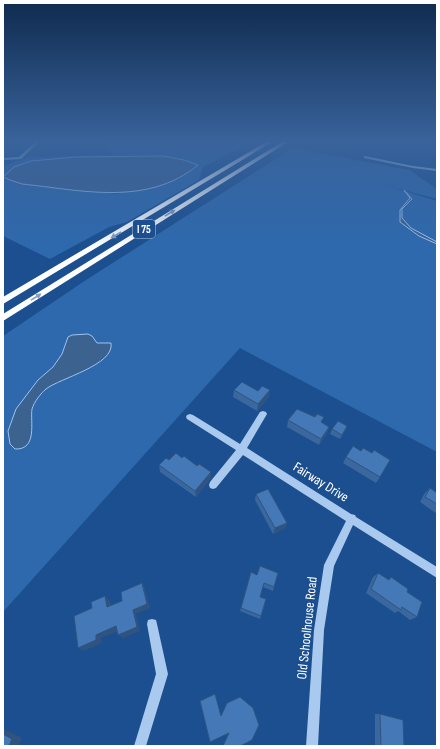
<svg xmlns="http://www.w3.org/2000/svg" width="440" height="749" font-family="'Sofia Sans Condensed',sans-serif">
	<rect width="100%" height="100%" fill="#1b4f8f"/>
	<path fill="#2e69ad" fill-rule="evenodd" d="M 102,142 L 238,142 L 246,145 L 203,167 L 199,180 L 127,222 L 109,227 L 50,259 L 3,236 L 3,166 L 29,157 L 114,155 ZM 163,156 L 118,194 L 22,184 L 31,161 L 76,157 Z
		M 293,148 L 409,170 L 437,189 L 437,199 L 385,185 L 437,201 L 437,452 L 240,348 L 3,612 L 3,336 L 86,280 Z"/>
	<path fill="#3c6290" stroke="#9cc4f0" d="M 163,156 L 184,160 L 198,165 C 147,207 81,190 22,184 L 10,180 L 3,177 L 14,167 L 31,161 L 76,157 Z
		M 404,190 L 412,199 L 402,209 L 402,218 L 411,228 L 437,242 L 437,244 L 419,236 L 400,222 L 400,210 L 410,198 Z
		M 88,334 L 92,336 L 97,343 L 111,343 C 115,365 60,378 46,389 C 41,393 34,402 32,409 C 30,421 38,450 15,449 L 10,444 L 8,431 L 16,409 L 38,380 L 53,367 L 62,354 L 68,337 L 72,335 Z"/>
	<g fill="none" stroke-linecap="round" stroke-linejoin="round">
		<path fill="#a9c9ee" fill-rule="evenodd" d="M 35,142 L 39,142 L 21,159 L 3,160 L 3,158 L 19,157 Z
			M 365,156 L 413,166 L 437,169 L 437,171 L 413,168 L 364,158 L 364,156 Z
			M 263,411 L 266,412 L 267,414 L 247,448 L 351,514 L 355,515 L 356,517 L 437,567 L 437,578 L 353,525 L 334,566 L 324,630 L 318,746 L 306,746 L 314,630 L 324,565 L 346,521 L 243,455 L 216,488 L 213,489 L 210,488 L 209,485 L 210,482 L 236,450 L 187,419 L 186,417 L 187,415 L 190,414 L 193,415 L 240,444 L 260,412 Z
			M 152,619 L 156,620 L 157,624 L 168,674 L 146,746 L 134,746 L 156,674 L 147,624 L 148,620 Z"/>
		<path fill="#fff" fill-rule="evenodd" d="M 266,142 L 272,142 L 3,304 L 3,297 Z
			M 282,142 L 288,142 L 3,321 L 3,314 Z"/>
	</g>
	<path fill="#3a679d" d="M 234,390 L 269,397 L 257,411 L 233,397 Z
		M 288,420 L 322,423 L 329,427 L 327,433 L 319,445 L 287,427 Z
		M 347,426 L 346,430 L 340,439 L 330,434 L 332,429 Z
		M 346,457 L 380,477 L 376,483 L 343,463 Z
		M 182,458 L 211,472 L 211,478 L 196,497 L 160,472 L 159,465 Z
		M 430,488 L 437,493 L 437,514 L 420,502 L 424,494 Z
		M 256,494 L 287,523 L 285,528 L 273,534 L 255,500 Z
		M 251,572 L 274,587 L 273,591 L 263,587 L 260,597 L 261,616 L 260,619 L 240,611 Z
		M 378,573 L 388,580 L 391,577 L 407,592 L 417,617 L 410,620 L 398,611 L 395,613 L 366,593 L 373,577 Z
		M 375,714 L 380,714 L 404,746 L 375,746 Z"/>
	<path fill="#305480" d="M 270,390 L 269,397 L 257,411 L 258,404 Z
		M 347,426 L 346,430 L 340,439 L 342,435 Z
		M 329,427 L 327,433 L 319,445 L 321,439 Z
		M 211,472 L 211,478 L 196,497 L 195,491 Z
		M 287,523 L 285,528 L 273,534 L 275,528 Z
		M 142,583 L 145,589 L 150,608 L 136,614 L 140,631 L 123,638 L 118,635 L 133,610 Z
		M 105,596 L 110,601 L 112,611 L 107,607 Z
		M 116,626 L 121,630 L 101,638 L 102,643 L 84,651 L 78,648 L 96,635 Z
		M 4,729 L 22,738 L 18,746 L 9,746 L 3,734 L 3,730 Z"/>
	<path fill="#4478b7" stroke="#305480" d="M 242,382 L 258,391 L 262,386 L 270,390 L 258,404 L 234,390 Z
		M 297,409 L 315,417 L 317,414 L 324,417 L 321,422 L 329,427 L 321,439 L 288,420 Z
		M 338,421 L 347,426 L 342,435 L 332,429 Z
		M 353,446 L 361,451 L 363,448 L 372,453 L 374,450 L 390,460 L 380,477 L 346,457 Z
		M 176,453 L 182,458 L 184,456 L 197,466 L 199,464 L 211,472 L 195,491 L 159,465 L 166,458 L 169,460 Z
		M 430,488 L 437,493 L 437,504 L 425,497 Z
		M 268,489 L 287,523 L 275,528 L 256,494 Z
		M 260,566 L 278,573 L 274,587 L 264,583 L 260,597 L 266,599 L 261,616 L 241,608 L 251,572 L 257,575 Z
		M 378,573 L 389,580 L 391,577 L 408,589 L 407,592 L 422,602 L 417,617 L 402,607 L 401,610 L 371,589 Z
		M 142,583 L 147,604 L 133,610 L 137,627 L 118,635 L 116,626 L 96,635 L 96,640 L 78,648 L 74,616 L 92,608 L 91,602 L 105,596 L 107,607 L 122,601 L 121,592 Z
		M 215,694 L 221,716 L 227,703 L 240,697 L 253,708 L 259,725 L 252,740 L 240,746 L 223,746 L 229,733 L 210,742 L 200,701 Z
		M 380,714 L 403,720 L 404,746 L 381,746 Z
		M 3,734 L 12,739 L 9,746 L 3,746 Z"/>
	<defs><path id="oneway-solid" d="M-6-.8H1V-3.2L6.5 0L1 3.2V.8H-6Z"/></defs>
	<g fill="#829ec1">
		<use href="#oneway-solid" transform="translate(170 213) rotate(-31)"/>
		<use href="#oneway-solid" transform="translate(116 235) rotate(150)"/>
		<use href="#oneway-solid" transform="translate(36 297) rotate(-32)"/>
	</g>
	<linearGradient id="sky" x2="0" y2="1"><stop stop-color="#0f2b4f"/><stop offset="0.57" stop-color="#39639b"/><stop offset="1" stop-color="#39639b" stop-opacity="0"/></linearGradient>
	<rect width="440" height="247" fill="url(#sky)"/>
	<g text-anchor="middle" dominant-baseline="central" stroke-width="3" stroke-linejoin="round" paint-order="stroke">
		<rect fill="#1b4f8f" stroke="#bbcadd" stroke-width="1" x="133" y="220" width="22" height="18" rx="3"/>
		<g font-size="11" font-weight="bold" fill="#fff">
			<text x="144" y="229">I 75</text>
		</g>
		<g font-size="14" fill="#fff" stroke="#1b4f8f">
			<text transform="translate(321 482) rotate(32)">Fairway Drive</text>
			<text transform="translate(307 628) rotate(-84)">Old Schoolhouse Road</text>
		</g>
	</g>
	<rect width="440" height="749" fill="none" stroke="#ffffff" stroke-width="8"/>
</svg>
